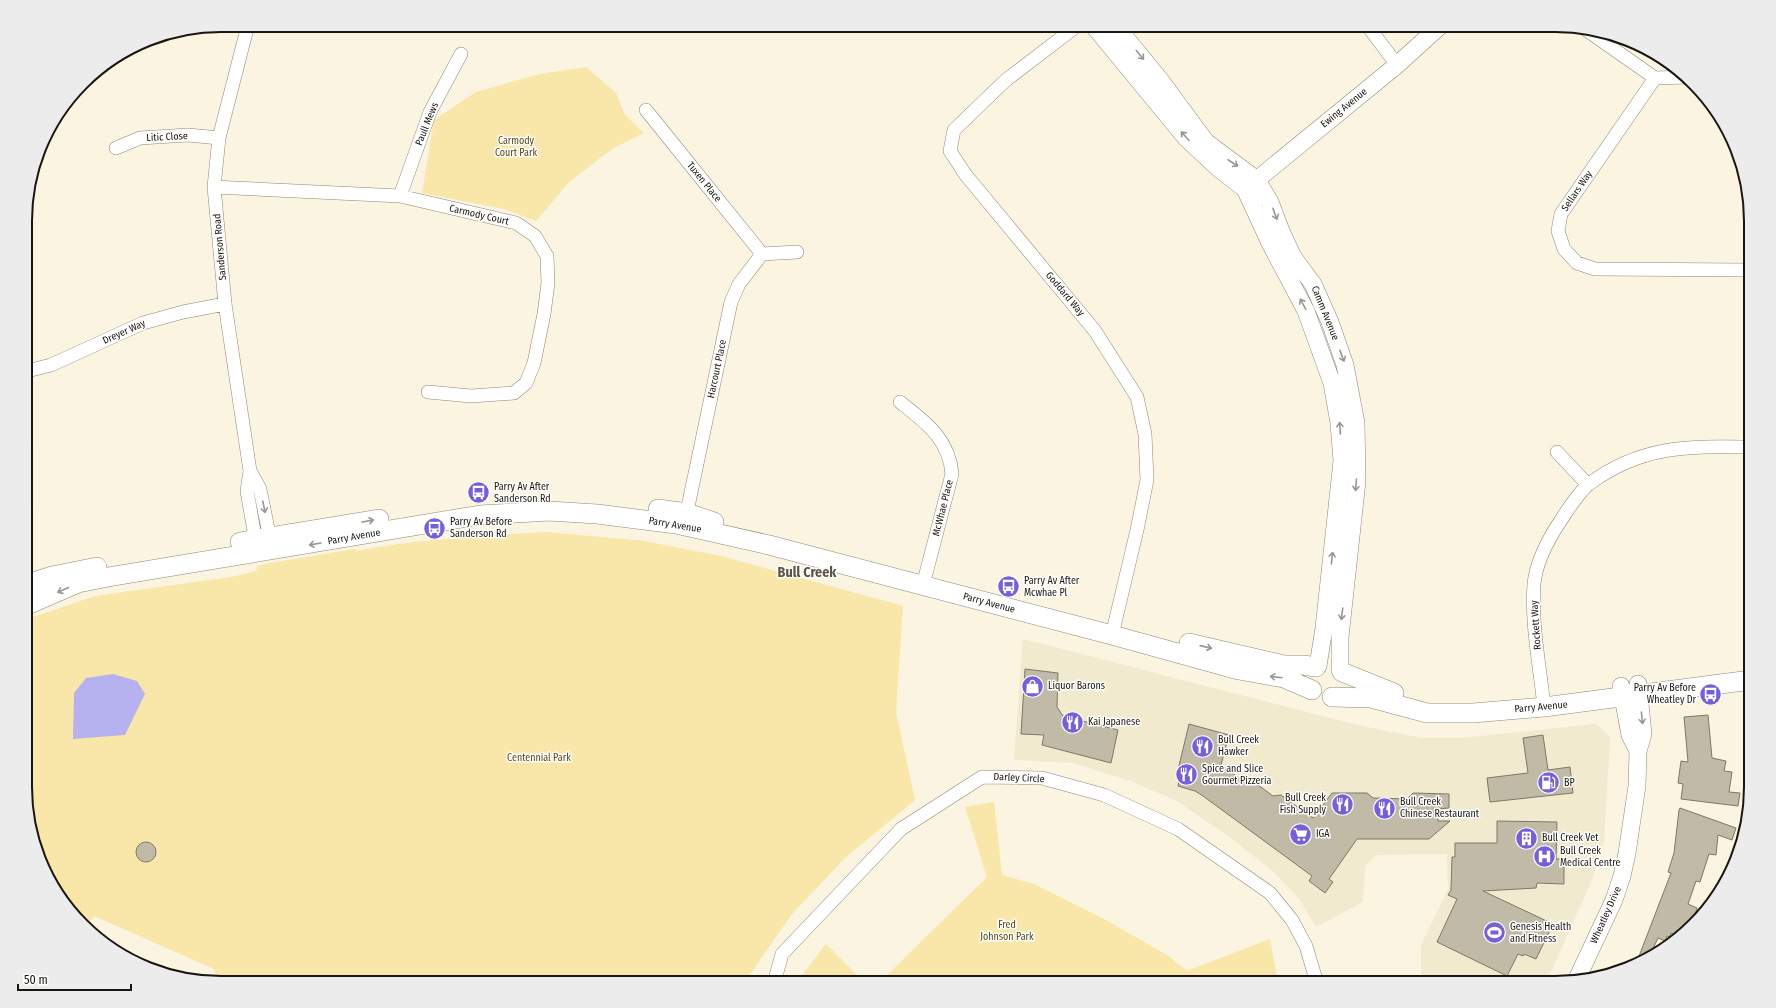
<svg xmlns="http://www.w3.org/2000/svg" width="1776" height="1008" font-family="'Fira Sans Condensed',sans-serif">
	<rect width="100%" height="100%" fill="#faf4e0"/>
	<path fill="#f2eacf" d="M 1023,639 L 1357,725 L 1422,738 L 1462,738 L 1596,724 L 1610,736 L 1604,842 L 1592,880 L 1546,983 L 1432,983 L 1421,977 L 1421,945 L 1448,890 L 1447,854 L 1376,855 L 1365,866 L 1363,902 L 1316,927 L 1300,900 L 1273,871 L 1228,836 L 1177,801 L 1130,781 L 1073,763 L 1014,760 Z"/>
	<path fill="#f8e7a8" d="M 586,67 L 616,93 L 625,115 L 644,133 L 612,149 L 569,182 L 536,221 L 504,209 L 422,193 L 434,120 L 476,92 L 540,74 Z
		M 546,532 L 644,541 L 721,556 L 903,606 L 896,712 L 915,800 L 845,858 L 792,914 L 748,977 L 747,983 L 219,983 L 214,969 L 94,916 L 86,928 L 58,896 L 35,850 L 27,813 L 27,619 L 95,596 L 231,577 L 257,571 L 256,567 L 264,564 L 355,549 L 356,551 C 418,539 483,536 546,532 Z
		M 994,802 L 1002,875 L 1034,884 L 1104,919 L 1167,955 L 1187,971 L 1270,939 L 1278,983 L 1086,983 L 1025,980 L 1023,983 L 879,983 L 987,877 L 965,807 Z
		M 826,944 L 865,983 L 796,983 Z"/>
	<path fill="#b6b1ef" d="M 113,674 L 137,681 L 145,694 L 125,735 L 73,739 L 74,693 L 86,678 Z"/>
	<path fill="#c0baa7" stroke="#7d7866" d="M 1025,669 L 1058,673 L 1057,707 L 1063,716 L 1118,730 L 1111,763 L 1042,745 L 1044,735 L 1021,734 Z
		M 1708,715 L 1712,758 L 1726,761 L 1724,771 L 1732,772 L 1729,792 L 1740,793 L 1738,806 L 1681,799 L 1683,784 L 1678,783 L 1681,761 L 1688,762 L 1684,717 Z
		M 1189,724 L 1229,735 L 1221,765 L 1246,783 L 1254,782 L 1273,796 L 1281,795 L 1313,818 L 1332,793 L 1367,793 L 1373,798 L 1407,799 L 1413,793 L 1449,794 L 1449,808 L 1438,809 L 1438,821 L 1450,821 L 1429,839 L 1357,839 L 1329,879 L 1333,882 L 1325,893 L 1309,881 L 1312,876 L 1203,796 L 1195,791 L 1178,786 L 1181,771 L 1178,770 Z
		M 1543,735 L 1548,770 L 1570,767 L 1573,793 L 1490,802 L 1487,778 L 1528,773 L 1523,738 Z
		M 1680,808 L 1736,828 L 1732,840 L 1718,835 L 1716,855 L 1709,854 L 1700,882 L 1696,881 L 1688,904 L 1697,908 L 1692,927 L 1680,936 L 1671,933 L 1670,937 L 1667,936 L 1665,941 L 1658,938 L 1649,957 L 1636,964 L 1671,873 L 1668,872 L 1674,853 L 1679,810 Z
		M 1497,821 L 1557,822 L 1556,859 L 1564,859 L 1564,884 L 1537,883 L 1536,888 L 1483,891 L 1553,924 L 1536,959 L 1524,954 L 1523,956 L 1518,954 L 1507,976 L 1437,942 L 1457,899 L 1448,895 L 1451,890 L 1452,857 L 1455,857 L 1455,843 L 1497,843 Z
		M136 852a10 10 0 1 1 20 0a10 10 0 1 1-20 0Z"/>
	<g fill="none" stroke-linecap="round" stroke-linejoin="round">
		<defs>
			<path id="minor" d="M 248,25 L 219,138 L 214,187 L 225,304 L 250,471 L 247,491 L 257,548
				M 1078,25 L 1006,80 L 954,130 L 950,151 L 965,174 L 1095,331 L 1137,397 L 1145,434 L 1147,480 L 1137,530 L 1112,635
				M 1367,25 L 1397,65
				M 1585,29 L 1655,78 L 1687,77
				M 1655,78 L 1561,214 L 1558,231 L 1564,249 L 1577,263 L 1595,269 L 1751,270
				M 646,110 L 762,254
				M 116,148 L 140,138 L 188,135 L 219,138
				M 214,187 L 400,196 L 516,223 L 535,236 L 547,256 L 548,283 L 544,314 L 534,363 L 526,383 L 514,393 L 471,396 L 428,392
				M 400,196 L 430,112 L 461,54
				M 27,371 L 51,365 L 143,323 L 183,312 L 225,304
				M 900,402 C 925,422 949,438 952,474 L 923,585
				M 1557,452 L 1588,485
				M 250,471 L 260,489 L 271,544
				M 685,521 L 731,302 L 739,284 L 762,254 L 797,252
				M 1544,707 C 1540,666 1531,625 1534,584 C 1536,562 1549,538 1561,520 C 1569,508 1578,493 1589,484 C 1641,445 1689,446 1751,447
				M 774,983 L 782,954 L 901,829 L 982,777 L 1042,778 L 1104,795 L 1178,829 L 1270,893 L 1292,920 L 1306,946 L 1317,983"/>
			<path id="tertiary" d="M 1093,25 L 1186,138 L 1218,168 L 1245,189 L 1270,243 L 1306,311 L 1332,383 L 1339,423 L 1342,461 L 1324,628 L 1318,666
				M 1115,25 L 1161,81 L 1206,142 L 1257,180 L 1270,202 L 1281,231 L 1293,257 L 1313,284 L 1330,322 L 1345,365 L 1356,423 L 1357,481 L 1340,637 L 1340,670
				M 1248,187 L 1397,65 L 1441,25
				M 1621,686 L 1630,735 L 1638,751
				M 1576,981 L 1614,900 L 1622,876 L 1627,853 L 1637,786 L 1638,751 L 1643,734 L 1638,684"/>
			<path id="secondary" d="M 658,509 L 687,513 L 714,522
				M 240,542 L 379,519
				M 27,584 L 52,576 L 97,567
				M 27,605 L 78,583 L 108,577 L 480,515 L 549,511 L 597,514 L 676,524 L 769,545 L 1112,635 L 1239,670 L 1284,678 L 1312,690
				M 1189,643 L 1284,665 L 1303,665 L 1316,667
				M 1342,672 L 1394,693
				M 1332,697 L 1371,698 L 1427,713 L 1473,713 L 1544,707 L 1751,680"/>
		</defs>
		<use href="#minor" stroke="#8d8876" stroke-width="14"/>
		<use href="#tertiary" stroke="#8d8876" stroke-width="18"/>
		<use href="#secondary" stroke="#8d8876" stroke-width="20"/>
		<use href="#minor" stroke="#fff" stroke-width="13"/>
		<use href="#tertiary" stroke="#fff" stroke-width="17"/>
		<use href="#secondary" stroke="#fff" stroke-width="19"/>
	</g>
	<defs><path id="oneway-shaft" d="M-6 0H5M1.5-3L5.5 0L1.5 3" fill="none" stroke-width="1.6" stroke-linecap="round" stroke-linejoin="round"/></defs>
	<g stroke="#979693">
		<use href="#oneway-shaft" transform="translate(1140 55) rotate(51)"/>
		<use href="#oneway-shaft" transform="translate(1185 136) rotate(-132)"/>
		<use href="#oneway-shaft" transform="translate(1233 163) rotate(33)"/>
		<use href="#oneway-shaft" transform="translate(1275 214) rotate(70)"/>
		<use href="#oneway-shaft" transform="translate(1303 304) rotate(-118)"/>
		<use href="#oneway-shaft" transform="translate(1342 356) rotate(70)"/>
		<use href="#oneway-shaft" transform="translate(1340 428) rotate(-94)"/>
		<use href="#oneway-shaft" transform="translate(1356 485) rotate(94)"/>
		<use href="#oneway-shaft" transform="translate(264 507) rotate(78)"/>
		<use href="#oneway-shaft" transform="translate(368 521) rotate(-10)"/>
		<use href="#oneway-shaft" transform="translate(315 544) rotate(170)"/>
		<use href="#oneway-shaft" transform="translate(1332 558) rotate(-84)"/>
		<use href="#oneway-shaft" transform="translate(63 590) rotate(156)"/>
		<use href="#oneway-shaft" transform="translate(1342 614) rotate(97)"/>
		<use href="#oneway-shaft" transform="translate(1206 647) rotate(13)"/>
		<use href="#oneway-shaft" transform="translate(1276 677) rotate(-173)"/>
		<use href="#oneway-shaft" transform="translate(1642 718) rotate(84)"/>
	</g>
	<defs>
		<symbol id="bus-disc" viewBox="-11 -11 22 22"><circle r="9.5" fill="#765fda" stroke="#fff"/><path d="M-5-6H5V4H4V6H2V4H-2V6H-4V4H-5ZM-3.5-4V0h7V-4ZM-3.5 1.2v1.5H-2V1.2ZM2 1.2v1.5H3.5V1.2Z" fill="#fff"/></symbol>
		<symbol id="shop-disc" viewBox="-11 -11 22 22"><circle r="9.5" fill="#765fda" stroke="#fff"/><path d="M-5-2.5h2.3a2.7 3.5 0 0 1 5.4 0H5L5.5 6h-11ZM-1.5-2.5h3a1.5 2.3 0 0 0-3 0Z" fill="#fff"/></symbol>
		<symbol id="restaurant-disc" viewBox="-11 -11 22 22"><circle r="9.5" fill="#765fda" stroke="#fff"/><path d="M-5-6h1v4h1v-4h1v4h1v-4h1v5L-1.5 .5V6h-2V.5L-5-1ZM5-6V6H3V1.5H1.5Q1.5-4 5-6Z" fill="#fff"/></symbol>
		<symbol id="fuel-disc" viewBox="-11 -11 22 22"><circle r="9.5" fill="#765fda" stroke="#fff"/><path d="M-5.5-6h7V0h2V4h1.3V-2.5L3-4.5l.8-.8L6-3V5H2.5V1h-1V6h-7ZM-4.2-4.7v3.2H.2V-4.7Z" fill="#fff"/></symbol>
		<symbol id="supermarket-disc" viewBox="-11 -11 22 22"><circle r="9.5" fill="#765fda" stroke="#fff"/><path d="M-6-5.5h2.5l.6 2H6L4.5 2H-2.5L-4.4-4H-6ZM-1.5 3.2a1.3 1.3 0 1 0 .1 0ZM3 3.2a1.3 1.3 0 1 0 .1 0Z" fill="#fff"/></symbol>
		<symbol id="building-disc" viewBox="-11 -11 22 22"><circle r="9.5" fill="#765fda" stroke="#fff"/><path d="M-4-6H4V6H1V3H-1V6H-4ZM-2.5-4.3h1.7v1.8h-1.7ZM.8-4.3h1.7v1.8H.8ZM-2.5-1h1.7V.8h-1.7ZM.8-1h1.7V.8H.8Z" fill="#fff"/></symbol>
		<symbol id="hospital-disc" viewBox="-11 -11 22 22"><circle r="9.5" fill="#765fda" stroke="#fff"/><path d="M-5-5h3v3.5h4V-5h3V5h-3V1.5h-4V5h-3Z" fill="#fff"/></symbol>
		<symbol id="stadium-disc" viewBox="-11 -11 22 22"><circle r="9.5" fill="#765fda" stroke="#fff"/><path d="M0-5a6.5 5 0 1 0 0 10a6.5 5 0 1 0 0-10ZM-3.5-1.8h7v3.6h-7Z" fill="#fff"/></symbol>
	</defs>
	<g fill-rule="evenodd">
		<use href="#bus-disc" x="466" y="480" width="25" height="25"/>
		<use href="#bus-disc" x="422" y="516" width="25" height="25"/>
		<use href="#bus-disc" x="996" y="574" width="25" height="25"/>
		<use href="#shop-disc" x="1020" y="674" width="25" height="25"/>
		<use href="#bus-disc" x="1698" y="682" width="25" height="25"/>
		<use href="#restaurant-disc" x="1060" y="710" width="25" height="25"/>
		<use href="#restaurant-disc" x="1190" y="734" width="25" height="25"/>
		<use href="#restaurant-disc" x="1174" y="762" width="25" height="25"/>
		<use href="#fuel-disc" x="1536" y="770" width="25" height="25"/>
		<use href="#restaurant-disc" x="1330" y="792" width="25" height="25"/>
		<use href="#restaurant-disc" x="1372" y="796" width="25" height="25"/>
		<use href="#supermarket-disc" x="1288" y="822" width="25" height="25"/>
		<use href="#building-disc" x="1514" y="826" width="25" height="25"/>
		<use href="#hospital-disc" x="1532" y="844" width="25" height="25"/>
		<use href="#stadium-disc" x="1482" y="920" width="25" height="25"/>
	</g>
	<g text-anchor="middle" dominant-baseline="central" stroke-width="3" stroke-linejoin="round" paint-order="stroke">
		<g font-size="10" fill="#18160f" stroke="#fff">
			<text transform="translate(1344 108) rotate(-39)">Ewing Avenue</text>
			<text transform="translate(427 124) rotate(-68)">Paull Mews</text>
			<text transform="translate(167 137) rotate(-3)">Litic Close</text>
			<text transform="translate(704 182) rotate(51)">Tuxen Place</text>
			<text transform="translate(1577 191) rotate(-56)">Sellars Way</text>
			<text transform="translate(479 215) rotate(13)">Carmody Court</text>
			<text transform="translate(220 247) rotate(-95)">Sanderson Road</text>
			<text transform="translate(1065 294) rotate(50)">Goddard Way</text>
			<text transform="translate(1325 313) rotate(68)">Camm Avenue</text>
			<text transform="translate(124 332) rotate(-24)">Dreyer Way</text>
			<text transform="translate(717 369) rotate(-78)">Harcourt Place</text>
			<text transform="translate(943 508) rotate(-76)">McWhae Place</text>
			<text transform="translate(675 525) rotate(10)">Parry Avenue</text>
			<text transform="translate(354 537) rotate(-10)">Parry Avenue</text>
			<text transform="translate(989 603) rotate(15)">Parry Avenue</text>
			<text transform="translate(1536 625) rotate(-94)">Rockett Way</text>
			<text transform="translate(1541 707) rotate(-5)">Parry Avenue</text>
			<text transform="translate(1019 778) rotate(3)">Darley Circle</text>
			<text transform="translate(1606 915) rotate(-66)">Wheatley Drive</text>
		</g>
		<g font-size="10" fill="#554815" stroke="#fff">
			<text x="516" y="141">Carmody<tspan x="516" dy="12">Court Park</tspan></text>
			<text x="539" y="758">Centennial Park</text>
			<text x="1007" y="925">Fred<tspan x="1007" dy="12">Johnson Park</tspan></text>
		</g>
		<g font-size="10" fill="#18160f" stroke="#fff" text-anchor="start">
			<text x="494" y="487">Parry Av After<tspan x="494" dy="12">Sanderson Rd</tspan></text>
			<text x="450" y="522">Parry Av Before<tspan x="450" dy="12">Sanderson Rd</tspan></text>
			<text x="1024" y="581">Parry Av After<tspan x="1024" dy="12">Mcwhae Pl</tspan></text>
			<text x="1048" y="686">Liquor Barons</text>
			<text x="1696" y="688" text-anchor="end">Parry Av Before<tspan x="1696" dy="12">Wheatley Dr</tspan></text>
			<text x="1088" y="722">Kai Japanese</text>
			<text x="1218" y="740">Bull Creek<tspan x="1218" dy="12">Hawker</tspan></text>
			<text x="1202" y="769">Spice and Slice<tspan x="1202" dy="12">Gourmet Pizzeria</tspan></text>
			<text x="1564" y="783">BP</text>
			<text x="1326" y="798" text-anchor="end">Bull Creek<tspan x="1326" dy="12">Fish Supply</tspan></text>
			<text x="1400" y="802">Bull Creek<tspan x="1400" dy="12">Chinese Restaurant</tspan></text>
			<text x="1316" y="834">IGA</text>
			<text x="1542" y="838">Bull Creek Vet</text>
			<text x="1560" y="851">Bull Creek<tspan x="1560" dy="12">Medical Centre</tspan></text>
			<text x="1510" y="927">Genesis Health<tspan x="1510" dy="12">and Fitness</tspan></text>
		</g>
		<g font-size="14" font-weight="bold" fill="#5a5645" stroke="#fff">
			<text x="807" y="572">Bull Creek</text>
		</g>
	</g>
	<path d="M0 0H1776V1008H0ZM221 32H1555A189 189 0 0 1 1744 221V787A189 189 0 0 1 1555 976H221A189 189 0 0 1 32 787V221A189 189 0 0 1 221 32Z" fill="#edecec" fill-rule="evenodd"/>
	<path fill="none" stroke="#18160f" stroke-width="2" d="M221 32H1555A189 189 0 0 1 1744 221V787A189 189 0 0 1 1555 976H221A189 189 0 0 1 32 787V221A189 189 0 0 1 221 32Z"/>
	<path d="M18 984v6h113v-6" fill="none" stroke="#18160f" stroke-width="2"/>
	<text x="24" y="984" font-size="12" fill="#18160f" stroke="#ffffff" stroke-width="3" paint-order="stroke">50 m</text>
</svg>
